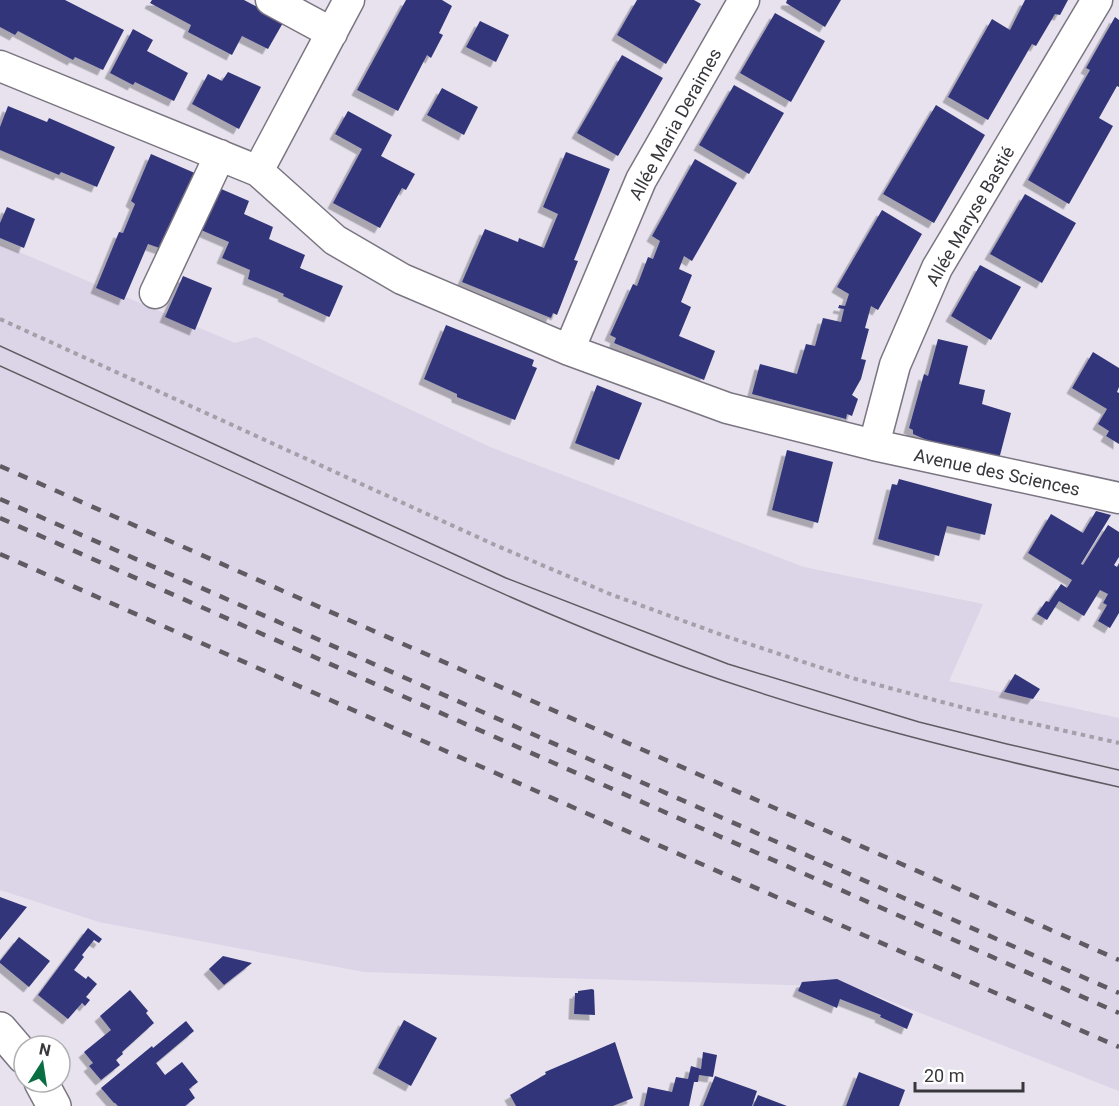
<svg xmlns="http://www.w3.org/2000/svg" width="1119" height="1106" font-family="Roboto,sans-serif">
	<defs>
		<filter id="shadow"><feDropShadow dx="-5.5" dy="5.5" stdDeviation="0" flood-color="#0004"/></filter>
	</defs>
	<rect width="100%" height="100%" fill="#e7e2ee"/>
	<path fill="#dcd4e7" d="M 0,244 L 235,343 L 256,337 L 490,447 L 804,567 L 983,604 L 949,681 L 1119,718 L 1119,1091 L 854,987 L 364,972 L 99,922 L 0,890 Z"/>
	<path fill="#323679" filter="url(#shadow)" d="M 0,0 L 65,0 L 124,30 L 103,70 L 75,57 L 73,60 L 18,31 L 15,35 L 0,27 Z
		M 152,0 L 244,0 L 284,21 L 268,49 L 242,36 L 232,55 L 188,32 L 191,25 L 150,3 Z
		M 406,0 L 442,0 L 452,6 L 439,33 L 443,35 L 431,58 L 427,55 L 398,111 L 357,90 Z
		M 637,0 L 694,0 L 701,4 L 666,64 L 617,35 Z
		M 787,0 L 841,0 L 825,27 L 786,3 Z
		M 1025,0 L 1068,0 L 1060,15 L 1055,14 L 1036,46 L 1032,44 L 988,120 L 948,97 L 992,19 L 1010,30 Z
		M 775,13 L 825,41 L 791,102 L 740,73 Z
		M 1115,17 L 1119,20 L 1119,87 L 1117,86 L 1099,118 L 1113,126 L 1069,204 L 1028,180 L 1090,70 L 1086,68 Z
		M 480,21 L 509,35 L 496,62 L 466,47 Z
		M 133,29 L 153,40 L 147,51 L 188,73 L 174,101 L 135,82 L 133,85 L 110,73 Z
		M 622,55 L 663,78 L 618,156 L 577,133 Z
		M 228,72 L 261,87 L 239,129 L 192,104 L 208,74 L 222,81 Z
		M 734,85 L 784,113 L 749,174 L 699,145 Z
		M 442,88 L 478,107 L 464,135 L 427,115 Z
		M 936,105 L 985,135 L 934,223 L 883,194 Z
		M 8,106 L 47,122 L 49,118 L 115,147 L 97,187 L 61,172 L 59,175 L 0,150 L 0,127 Z
		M 348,111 L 392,135 L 381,156 L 415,174 L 406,190 L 402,188 L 380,228 L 333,203 L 362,149 L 335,134 Z
		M 566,152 L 610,169 L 574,260 L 578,261 L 557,315 L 553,313 L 551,318 L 462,282 L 485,229 L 518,242 L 519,238 L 544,248 L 558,214 L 543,207 Z
		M 151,154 L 197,174 L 168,251 L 148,244 L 124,300 L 96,288 L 119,232 L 123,233 L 135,204 L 131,201 Z
		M 695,159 L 737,183 L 692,261 L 684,256 L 679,269 L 692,275 L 681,302 L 691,307 L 679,336 L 715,351 L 704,380 L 614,343 L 616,338 L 610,335 L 633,284 L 637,286 L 648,257 L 653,259 L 660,241 L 652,236 Z
		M 219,188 L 249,201 L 244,214 L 273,227 L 269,239 L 305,255 L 300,268 L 343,286 L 330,316 L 329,317 L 283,296 L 284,294 L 248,279 L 250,270 L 222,258 L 229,242 L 201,230 Z
		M 1025,194 L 1076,223 L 1042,283 L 990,254 Z
		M 7,207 L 35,219 L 24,248 L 0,238 L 0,223 Z
		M 882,210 L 922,234 L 878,310 L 871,306 L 865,328 L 869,329 L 861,359 L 866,360 L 861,379 L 852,395 L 858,399 L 852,416 L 847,414 L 846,419 L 752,394 L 760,364 L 797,374 L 806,344 L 815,346 L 823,318 L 841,322 L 844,309 L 838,308 L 839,306 L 839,305 L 845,306 L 849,294 L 837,287 Z
		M 980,265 L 1021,287 L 991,340 L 951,316 Z
		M 183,276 L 212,288 L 195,330 L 165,317 Z
		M 446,325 L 534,360 L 532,366 L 537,368 L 515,420 L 457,397 L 457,394 L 424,379 Z
		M 938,339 L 968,346 L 959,384 L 985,390 L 982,404 L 1011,413 L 999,459 L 929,441 L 913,434 L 913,430 L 909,428 L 924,374 L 928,376 Z
		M 1093,352 L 1119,368 L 1119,387 L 1117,392 L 1119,393 L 1119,444 L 1106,436 L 1109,431 L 1098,424 L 1107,409 L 1072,388 Z
		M 597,385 L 642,403 L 619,460 L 575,443 Z
		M 787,450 L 833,462 L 818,523 L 772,510 Z
		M 899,479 L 992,504 L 985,535 L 947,526 L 939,556 L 878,539 L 892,484 L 897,485 Z
		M 1096,511 L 1111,515 L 1081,564 L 1083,565 L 1108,525 L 1119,532 L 1119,557 L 1114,565 L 1117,567 L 1119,563 L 1119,613 L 1110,628 L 1098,621 L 1107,605 L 1103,603 L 1108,594 L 1100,590 L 1084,616 L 1059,601 L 1047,620 L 1037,614 L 1046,601 L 1049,602 L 1061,584 L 1067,588 L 1072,580 L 1028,553 L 1051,514 L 1083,533 Z
		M 1015,674 L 1040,689 L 1033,699 L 1004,692 Z
		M 0,897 L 27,907 L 0,940 Z
		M 88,928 L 102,939 L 99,943 L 94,940 L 82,955 L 84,957 L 74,970 L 86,979 L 88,976 L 97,984 L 86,997 L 90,1000 L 85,1006 L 82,1003 L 68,1019 L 38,995 Z
		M 19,937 L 50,961 L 29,987 L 0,963 L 0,961 Z
		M 223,956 L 252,963 L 224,985 L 209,969 Z
		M 837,979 L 913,1014 L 907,1029 L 880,1017 L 881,1015 L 840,999 L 837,1008 L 798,991 L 802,982 Z
		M 592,989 L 594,990 L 595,1015 L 574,1014 L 575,993 L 578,993 L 578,991 Z
		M 130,990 L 148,1011 L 146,1013 L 154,1023 L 122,1052 L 123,1054 L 116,1060 L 120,1065 L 101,1080 L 89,1066 L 93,1063 L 84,1052 L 111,1030 L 100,1016 Z
		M 404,1020 L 437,1038 L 411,1086 L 378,1068 Z
		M 186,1021 L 194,1031 L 156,1063 L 165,1075 L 182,1062 L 198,1082 L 189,1089 L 195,1098 L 185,1106 L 118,1106 L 115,1103 L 114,1103 L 101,1088 L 152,1046 L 153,1048 Z
		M 615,1042 L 633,1098 L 613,1106 L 516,1106 L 510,1095 L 546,1074 L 545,1072 Z
		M 703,1052 L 717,1055 L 713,1077 L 699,1075 L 698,1082 L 694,1082 L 689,1106 L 644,1106 L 648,1087 L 672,1092 L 676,1077 L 688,1079 L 691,1066 L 701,1069 Z
		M 859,1072 L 905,1090 L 899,1106 L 846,1106 Z
		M 715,1076 L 757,1091 L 752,1106 L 703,1106 Z
		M 758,1095 L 787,1106 L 753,1106 Z"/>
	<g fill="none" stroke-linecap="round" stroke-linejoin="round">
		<defs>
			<path id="minor" d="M 271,0 L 332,33
				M 0,66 L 258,171 L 335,240 L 402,279 L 569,350 L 727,408 L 874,445 L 1119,498
				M 258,171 L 349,0
				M 155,293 L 220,155
				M 569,350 L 641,180 L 744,0
				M 874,445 L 895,365 L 937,268 L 1097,0"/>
			<path id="tertiary" d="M 0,1029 L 24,1057
				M 41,1082 L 54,1106"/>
		</defs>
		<use href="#minor" stroke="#7a7580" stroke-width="33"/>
		<use href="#tertiary" stroke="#7a7580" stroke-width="36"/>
		<path stroke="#a4a0aa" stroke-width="4" stroke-dasharray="4.5 4.5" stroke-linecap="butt" d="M 0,319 L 495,545 L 610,594 L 722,635 L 852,678 L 972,710 L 1119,743"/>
		<use href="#minor" stroke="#fff" stroke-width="30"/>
		<use href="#tertiary" stroke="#fff" stroke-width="33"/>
		<path stroke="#5e5c62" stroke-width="1.5" d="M 0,346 L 506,578 L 728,664 L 919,722 L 1007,744 L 1119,770
			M 0,366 C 117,419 234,472 351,525 C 461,575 570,626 684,667 C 826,718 972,754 1119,787"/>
		<path stroke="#5e5c62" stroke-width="4.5" stroke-dasharray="10 10" stroke-linecap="butt" d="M 0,466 L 1119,960
			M 0,499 L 1119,993
			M 0,518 L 1119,1013
			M 0,554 L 724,874 L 1119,1047"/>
	</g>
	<g text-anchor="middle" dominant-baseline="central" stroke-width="6" stroke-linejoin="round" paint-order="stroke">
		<g font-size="18" fill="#39373c" stroke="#fff">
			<text transform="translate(675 124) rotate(-61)">Allée Maria Deraimes</text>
			<text transform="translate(970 216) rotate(-60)">Allée Maryse Bastié</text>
			<text transform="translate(997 472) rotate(12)">Avenue des Sciences</text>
		</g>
	</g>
	<g transform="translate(42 1064) rotate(12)"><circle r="28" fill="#ffffff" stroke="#b0afb1" stroke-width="1.5"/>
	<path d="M0-4.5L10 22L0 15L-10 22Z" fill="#0a6e43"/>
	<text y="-9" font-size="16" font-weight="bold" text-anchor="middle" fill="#39373c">N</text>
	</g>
	<path d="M915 1082v9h108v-9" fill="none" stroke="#39373c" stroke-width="3"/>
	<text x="924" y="1082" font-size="18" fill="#39373c" stroke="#ffffff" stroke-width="4.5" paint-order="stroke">20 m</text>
</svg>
